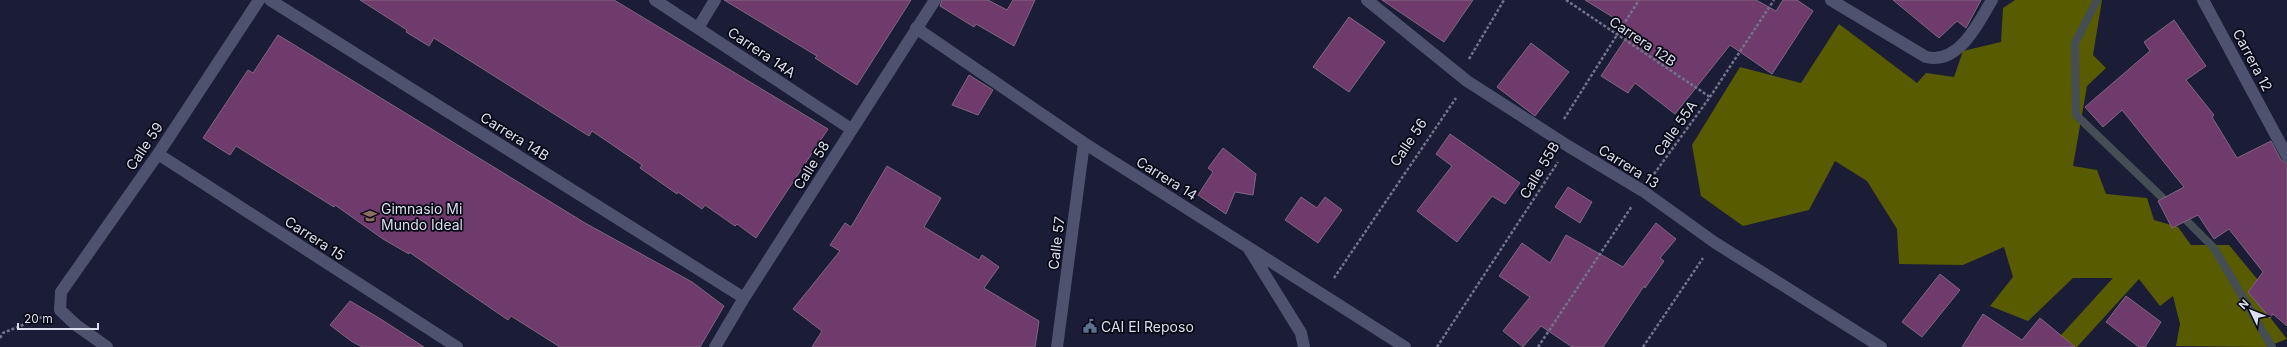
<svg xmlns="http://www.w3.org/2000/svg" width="2287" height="347" font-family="Inter,sans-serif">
	<rect width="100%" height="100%" fill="#1b1d37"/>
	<path fill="#585b00" d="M 2015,0 L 2102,0 L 2093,55 L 2106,68 L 2087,86 L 2073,166 L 2097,170 L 2106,194 L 2147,198 L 2154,220 L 2178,227 L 2191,245 L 2229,245 L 2258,280 L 2258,302 L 2287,339 L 2266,347 L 2176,346 L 2180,324 L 2173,296 L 2160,306 L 2139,279 L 2077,347 L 2055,347 L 2052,345 L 2113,278 L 2073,278 L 2028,321 L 1990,306 L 2013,277 L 2004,247 L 1963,265 L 1899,264 L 1897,229 L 1867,181 L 1835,161 L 1809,210 L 1743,226 L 1701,196 L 1692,145 L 1740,67 L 1801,83 L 1839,24 L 1917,83 L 1926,73 L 1954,77 L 1963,51 L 2001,42 L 2003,8 Z"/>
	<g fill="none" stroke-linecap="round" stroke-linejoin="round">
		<path stroke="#444e54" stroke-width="8" d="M 2097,0 L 2075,43 L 2076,115 L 2170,205
			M 2179,213 L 2214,248 L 2272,347"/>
	</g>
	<path fill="#6e3b6c" stroke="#81667e" d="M 360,0 L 614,0 L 828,129 L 756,238 L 737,224 L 735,226 L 705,205 L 702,209 L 678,192 L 677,194 L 640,168 L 642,165 L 592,131 L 589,136 L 434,38 L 429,46 L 406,32 L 407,30 Z
		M 724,0 L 911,0 L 857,85 L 815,58 L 817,56 Z
		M 942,0 L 988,0 L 1007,10 L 1013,0 L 1035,0 L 1014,46 L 976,24 L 974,27 L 940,6 Z
		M 1382,0 L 1473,0 L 1444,42 Z
		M 1585,0 L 1756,0 L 1776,11 L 1783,0 L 1797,0 L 1813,11 L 1772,74 L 1730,45 L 1675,114 L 1635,83 L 1628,93 L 1601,76 L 1632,29 Z
		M 1893,0 L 1981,0 L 1966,28 L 1957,21 L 1939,38 Z
		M 1349,17 L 1385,42 L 1349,92 L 1313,67 Z
		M 2174,20 L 2206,66 L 2186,80 L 2214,115 L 2212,117 L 2237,158 L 2271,141 L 2281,160 L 2287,163 L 2287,326 L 2273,314 L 2270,318 L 2248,292 L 2263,272 L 2229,229 L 2214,239 L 2198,215 L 2172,228 L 2158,201 L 2184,187 L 2122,110 L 2103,127 L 2085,107 L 2150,51 L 2144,42 Z
		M 278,35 L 585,223 L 692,282 L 724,306 L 700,347 L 560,347 L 511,316 L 508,320 L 409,252 L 409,254 L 383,239 L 335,205 L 334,207 L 236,146 L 230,155 L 203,138 L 248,70 L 253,73 Z
		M 1531,43 L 1569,72 L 1535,116 L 1497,87 Z
		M 969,75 L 993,90 L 978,115 L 952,105 Z
		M 1450,134 L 1520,183 L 1505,204 L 1492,196 L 1457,242 L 1417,211 L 1452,166 L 1436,154 Z
		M 1223,148 L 1256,174 L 1253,195 L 1235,192 L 1226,214 L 1198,195 L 1213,172 L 1208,168 Z
		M 887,166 L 941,198 L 924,227 L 979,260 L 982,255 L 999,267 L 984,288 L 1039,321 L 1035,347 L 812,347 L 822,331 L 793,309 L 840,251 L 830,245 L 845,223 L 851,227 Z
		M 1568,187 L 1592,202 L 1580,223 L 1555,207 Z
		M 1301,197 L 1317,208 L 1325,197 L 1342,210 L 1318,243 L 1285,220 Z
		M 1656,223 L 1676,239 L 1660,258 L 1664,261 L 1645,288 L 1644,286 L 1603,347 L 1572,347 L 1541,326 L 1523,347 L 1503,331 L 1530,297 L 1499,276 L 1522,243 L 1550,263 L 1566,235 L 1623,267 Z
		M 1940,274 L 1960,290 L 1922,337 L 1902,322 Z
		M 2126,296 L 2161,322 L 2145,347 L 2139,347 L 2106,322 Z
		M 350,301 L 379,318 L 424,347 L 362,347 L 351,341 L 330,325 Z
		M 1983,314 L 2022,340 L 2040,318 L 2075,347 L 1962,347 Z"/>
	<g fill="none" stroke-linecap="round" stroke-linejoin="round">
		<path stroke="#72748a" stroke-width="2.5" stroke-dasharray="3 2" stroke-linecap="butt" d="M 1566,0 L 1710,97
			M 1469,59 L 1504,0
			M 1564,119 L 1639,0
			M 1654,174 L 1710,97 L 1774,0
			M 1334,278 L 1456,98
			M 0,338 L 3,333 L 42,317
			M 1437,347 L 1558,162
			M 1538,347 L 1632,206
			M 1643,347 L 1703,258"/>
		<path stroke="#4e526f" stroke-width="12" d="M 270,0 L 744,298
			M 655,0 L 851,129
			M 1367,0 L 1467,81 L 1568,146 L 1643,191 L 1714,242 L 1881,347
			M 1831,0 L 1926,57 C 1959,65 1978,23 1992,0
			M 2203,0 L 2287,156
			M 698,28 L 715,0
			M 916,28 L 1084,143 L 1405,347
			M 158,154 L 457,347
			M 1249,249 L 1301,333 L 1304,347
			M 107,347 L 76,325 L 60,310 L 61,292 L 158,154 L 259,0
			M 715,347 L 744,298 L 935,0
			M 1057,347 L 1084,143"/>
	</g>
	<defs>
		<symbol id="school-bare" viewBox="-9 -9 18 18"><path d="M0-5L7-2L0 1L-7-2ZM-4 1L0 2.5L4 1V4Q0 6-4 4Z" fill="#8d6e63" stroke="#080914" stroke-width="2.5" paint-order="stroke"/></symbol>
		<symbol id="civic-bare" viewBox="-9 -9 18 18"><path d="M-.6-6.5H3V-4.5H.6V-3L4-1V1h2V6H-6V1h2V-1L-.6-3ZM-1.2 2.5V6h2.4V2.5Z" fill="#5c6f8a" stroke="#080914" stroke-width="2.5" paint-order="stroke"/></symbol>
	</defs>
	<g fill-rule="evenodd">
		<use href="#school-bare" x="360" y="206" width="20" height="20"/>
		<use href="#civic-bare" x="1080" y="316" width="20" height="20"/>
	</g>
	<g text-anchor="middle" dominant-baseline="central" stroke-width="3.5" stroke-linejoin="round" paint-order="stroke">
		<g font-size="14" fill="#dbdeef" stroke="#080914">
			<text transform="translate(1643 41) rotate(34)">Carrera 12B</text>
			<text transform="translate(762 52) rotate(34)">Carrera 14A</text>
			<text transform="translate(2253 60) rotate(62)">Carrera 12</text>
			<text transform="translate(1675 128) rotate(-55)">Calle 55A</text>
			<text transform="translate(515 136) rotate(32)">Carrera 14B</text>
			<text transform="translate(1408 142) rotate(-56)">Calle 56</text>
			<text transform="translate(144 146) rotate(-56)">Calle 59</text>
			<text transform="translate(811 165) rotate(-58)">Calle 58</text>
			<text transform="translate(1629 166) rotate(32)">Carrera 13</text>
			<text transform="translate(1539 170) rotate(-59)">Calle 55B</text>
			<text transform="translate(1167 178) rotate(32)">Carrera 14</text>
			<text transform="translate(315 238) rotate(33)">Carrera 15</text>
			<text transform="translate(1056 243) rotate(-83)">Calle 57</text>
		</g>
		<g font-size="14" fill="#dbdeef" stroke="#080914" text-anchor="start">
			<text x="381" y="208">Gimnasio Mi<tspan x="381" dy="16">Mundo Ideal</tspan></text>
			<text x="1101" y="326">CAI El Reposo</text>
		</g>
	</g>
	<g transform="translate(2251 311) rotate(313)" stroke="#080914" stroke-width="3" paint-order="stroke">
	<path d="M0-3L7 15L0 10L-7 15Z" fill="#dbdeef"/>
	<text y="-6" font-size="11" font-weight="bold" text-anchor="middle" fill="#dbdeef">N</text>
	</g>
	<path d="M18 323v6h80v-6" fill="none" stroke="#dbdeef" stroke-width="2"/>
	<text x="24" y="323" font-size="12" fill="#dbdeef" stroke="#080914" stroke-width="3" paint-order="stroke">20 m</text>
</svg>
